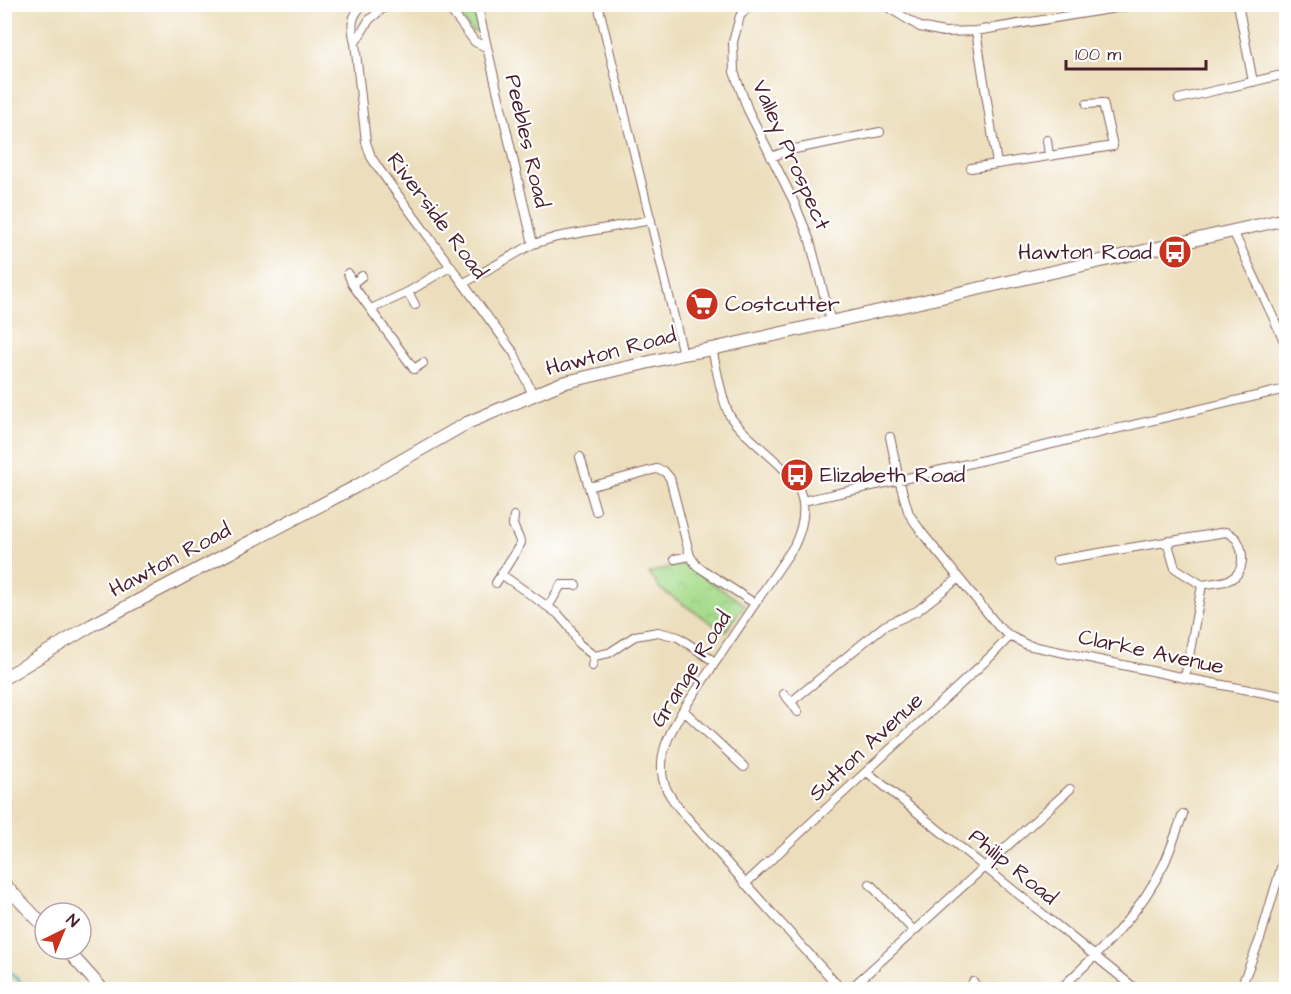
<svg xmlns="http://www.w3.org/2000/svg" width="1291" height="994" font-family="'Architects Daughter',sans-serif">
	<defs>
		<pattern id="park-crowns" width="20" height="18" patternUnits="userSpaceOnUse" patternTransform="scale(1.5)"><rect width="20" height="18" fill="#a7dc8d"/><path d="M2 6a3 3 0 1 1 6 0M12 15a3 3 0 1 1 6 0" fill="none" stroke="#91bc7a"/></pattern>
	</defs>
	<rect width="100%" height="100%" fill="#fff"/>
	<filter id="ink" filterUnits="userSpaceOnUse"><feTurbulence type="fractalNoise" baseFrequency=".0167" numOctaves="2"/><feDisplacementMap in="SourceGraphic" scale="12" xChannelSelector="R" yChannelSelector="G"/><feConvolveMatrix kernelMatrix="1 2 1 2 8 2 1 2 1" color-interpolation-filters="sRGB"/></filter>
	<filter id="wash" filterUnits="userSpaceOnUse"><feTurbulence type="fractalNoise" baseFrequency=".008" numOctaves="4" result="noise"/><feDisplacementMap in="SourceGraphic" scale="24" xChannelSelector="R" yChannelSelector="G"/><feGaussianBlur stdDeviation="1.35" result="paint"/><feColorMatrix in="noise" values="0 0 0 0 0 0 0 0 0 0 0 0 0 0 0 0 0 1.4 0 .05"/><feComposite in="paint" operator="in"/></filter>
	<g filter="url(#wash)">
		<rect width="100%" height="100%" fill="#ecdebc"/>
		<path fill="#a7dc8d" stroke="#787e5c" stroke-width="1.5" d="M 451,5 L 474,5 L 478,31 L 473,32 Z"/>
		<path fill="url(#park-crowns)" stroke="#787e5c" stroke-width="1.5" d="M 686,563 L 695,571 L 745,605 L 725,632 L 660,589 L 649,573 Z"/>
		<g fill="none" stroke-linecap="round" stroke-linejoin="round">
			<path stroke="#3dabbc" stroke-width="3" d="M 4,967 L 29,990"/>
		</g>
	</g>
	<g filter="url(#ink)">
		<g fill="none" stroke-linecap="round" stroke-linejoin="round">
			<defs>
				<path id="street" d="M 388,4 L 369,20 L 355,43 L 366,142 L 371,157 L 379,169 L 514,353 L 533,395
					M 446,4 L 475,42 L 486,47
					M 477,4 L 533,244
					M 598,4 L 683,354
					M 750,4 L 740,16 L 733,42 L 734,72 L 748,110 L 794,202 L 810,241 L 831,322
					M 883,4 L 920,27 L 944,32 L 976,31 L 1140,4
					M 1238,4 L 1253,82
					M 976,31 L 997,164
					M 355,43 C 351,27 350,16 364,4
					M 1179,99 L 1286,74
					M 1049,156 L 1113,146 L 1103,103 L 1087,104
					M 771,157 L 790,150 L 880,132
					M 971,168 L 1049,156 L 1047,140
					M 1233,231 L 1286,345
					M 348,273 L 352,284 L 414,369 L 423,363
					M 464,283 L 533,244 L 557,237 L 651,220
					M 352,284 L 362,276
					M 408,292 L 415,305
					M 371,309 L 408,292 L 451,266
					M 712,349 C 716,365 722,403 730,416 C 735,425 744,432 751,439 C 789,474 820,491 794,546 L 683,710 C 670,733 658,752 663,779 C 667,800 695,825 709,842 C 752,892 797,941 842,990
					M 890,437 L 899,480 L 909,514 L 923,534 L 998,626 L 1010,636 L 1027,645 L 1185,678 L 1286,697
					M 580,457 L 596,511
					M 589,487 L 656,469 L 664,471 L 670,478 L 690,556 L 697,566 L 754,603
					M 803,501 L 899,480 L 1286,389
					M 1167,541 L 1175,568 L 1202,585
					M 675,559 L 690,556
					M 1057,560 L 1226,532 C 1230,534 1234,536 1237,540 C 1244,552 1245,572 1231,579 C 1223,583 1211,583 1202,585 L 1185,678
					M 501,574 L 558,614 L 570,628 L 579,644 L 594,656 L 609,653 L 635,636 L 658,632 L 678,637 L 715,662
					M 496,583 L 521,543 L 513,525 L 514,516
					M 548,607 L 561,585 L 576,585
					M 592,666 L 594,656
					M 784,694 L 791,702
					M 683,710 L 744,767
					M 798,712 L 791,702 L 884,626 L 917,611 L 959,578
					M 867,772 L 1137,990
					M 745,884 L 992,655 L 1010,636
					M 870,884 L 914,931
					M 973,982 L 980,990
					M 849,990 L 1070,789
					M 1059,990 C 1100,952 1141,913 1165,862 C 1172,846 1177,830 1183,814
					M 1240,990 L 1260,939 L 1286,851"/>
				<path id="secondary" d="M 4,678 L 92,625 L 355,487 L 467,423 L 562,383 L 683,354 L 712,349 L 1286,219
					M 4,884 L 45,927
					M 66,949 L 103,990"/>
			</defs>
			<use href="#street" stroke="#83625e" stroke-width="10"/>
			<use href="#secondary" stroke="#83625e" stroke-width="14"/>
			<use href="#street" stroke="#fff" stroke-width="8"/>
			<use href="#secondary" stroke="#fff" stroke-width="12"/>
		</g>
	</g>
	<defs>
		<symbol id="bus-disc" viewBox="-11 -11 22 22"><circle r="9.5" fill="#c8321e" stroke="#fff"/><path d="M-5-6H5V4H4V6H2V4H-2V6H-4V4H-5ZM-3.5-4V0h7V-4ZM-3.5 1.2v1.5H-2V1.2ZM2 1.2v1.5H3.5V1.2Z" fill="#fff"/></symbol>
		<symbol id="supermarket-disc" viewBox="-11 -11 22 22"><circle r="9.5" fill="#c8321e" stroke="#fff"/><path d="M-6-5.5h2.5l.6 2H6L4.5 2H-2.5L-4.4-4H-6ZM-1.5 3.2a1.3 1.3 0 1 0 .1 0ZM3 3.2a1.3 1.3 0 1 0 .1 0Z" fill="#fff"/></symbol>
	</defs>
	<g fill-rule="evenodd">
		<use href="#bus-disc" x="1156" y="233" width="38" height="38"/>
		<use href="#supermarket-disc" x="683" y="285" width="38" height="38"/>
		<use href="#bus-disc" x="778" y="456" width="38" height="38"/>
	</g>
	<g text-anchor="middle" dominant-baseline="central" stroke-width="4.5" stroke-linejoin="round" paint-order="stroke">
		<g font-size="22" fill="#4a1f2b" stroke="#fff">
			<text transform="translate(527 141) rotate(77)">Peebles Road</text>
			<text transform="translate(791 155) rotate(66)">Valley Prospect</text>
			<text transform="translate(437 216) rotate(53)">Riverside Road</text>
			<text transform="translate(611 352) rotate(-15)">Hawton Road</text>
			<text transform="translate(170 560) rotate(-28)">Hawton Road</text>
			<text transform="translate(1151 652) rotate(12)">Clarke Avenue</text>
			<text transform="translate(691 669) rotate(-58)">Grange Road</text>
			<text transform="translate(866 747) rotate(-43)">Sutton Avenue</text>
			<text transform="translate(1013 867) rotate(39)">Philip Road</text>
		</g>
		<g font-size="22" fill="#4a1f2b" stroke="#fff" text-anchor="start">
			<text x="1152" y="252" text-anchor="end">Hawton Road</text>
			<text x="725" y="304">Costcutter</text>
			<text x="820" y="475">Elizabeth Road</text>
		</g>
	</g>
	<rect width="1291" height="994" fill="none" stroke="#fff" stroke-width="24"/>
	<g transform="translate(63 931) rotate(43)"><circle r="28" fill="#ffffff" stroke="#b7a5aa" stroke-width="1.5"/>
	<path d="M0-4.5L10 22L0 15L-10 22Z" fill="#c8321e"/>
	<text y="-9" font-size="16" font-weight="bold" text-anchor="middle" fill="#4a1f2b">N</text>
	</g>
	<path d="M1066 60v9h140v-9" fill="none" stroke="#4a1f2b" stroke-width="3"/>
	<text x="1075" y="60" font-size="18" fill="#4a1f2b" stroke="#ffffff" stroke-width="4.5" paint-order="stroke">100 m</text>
</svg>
